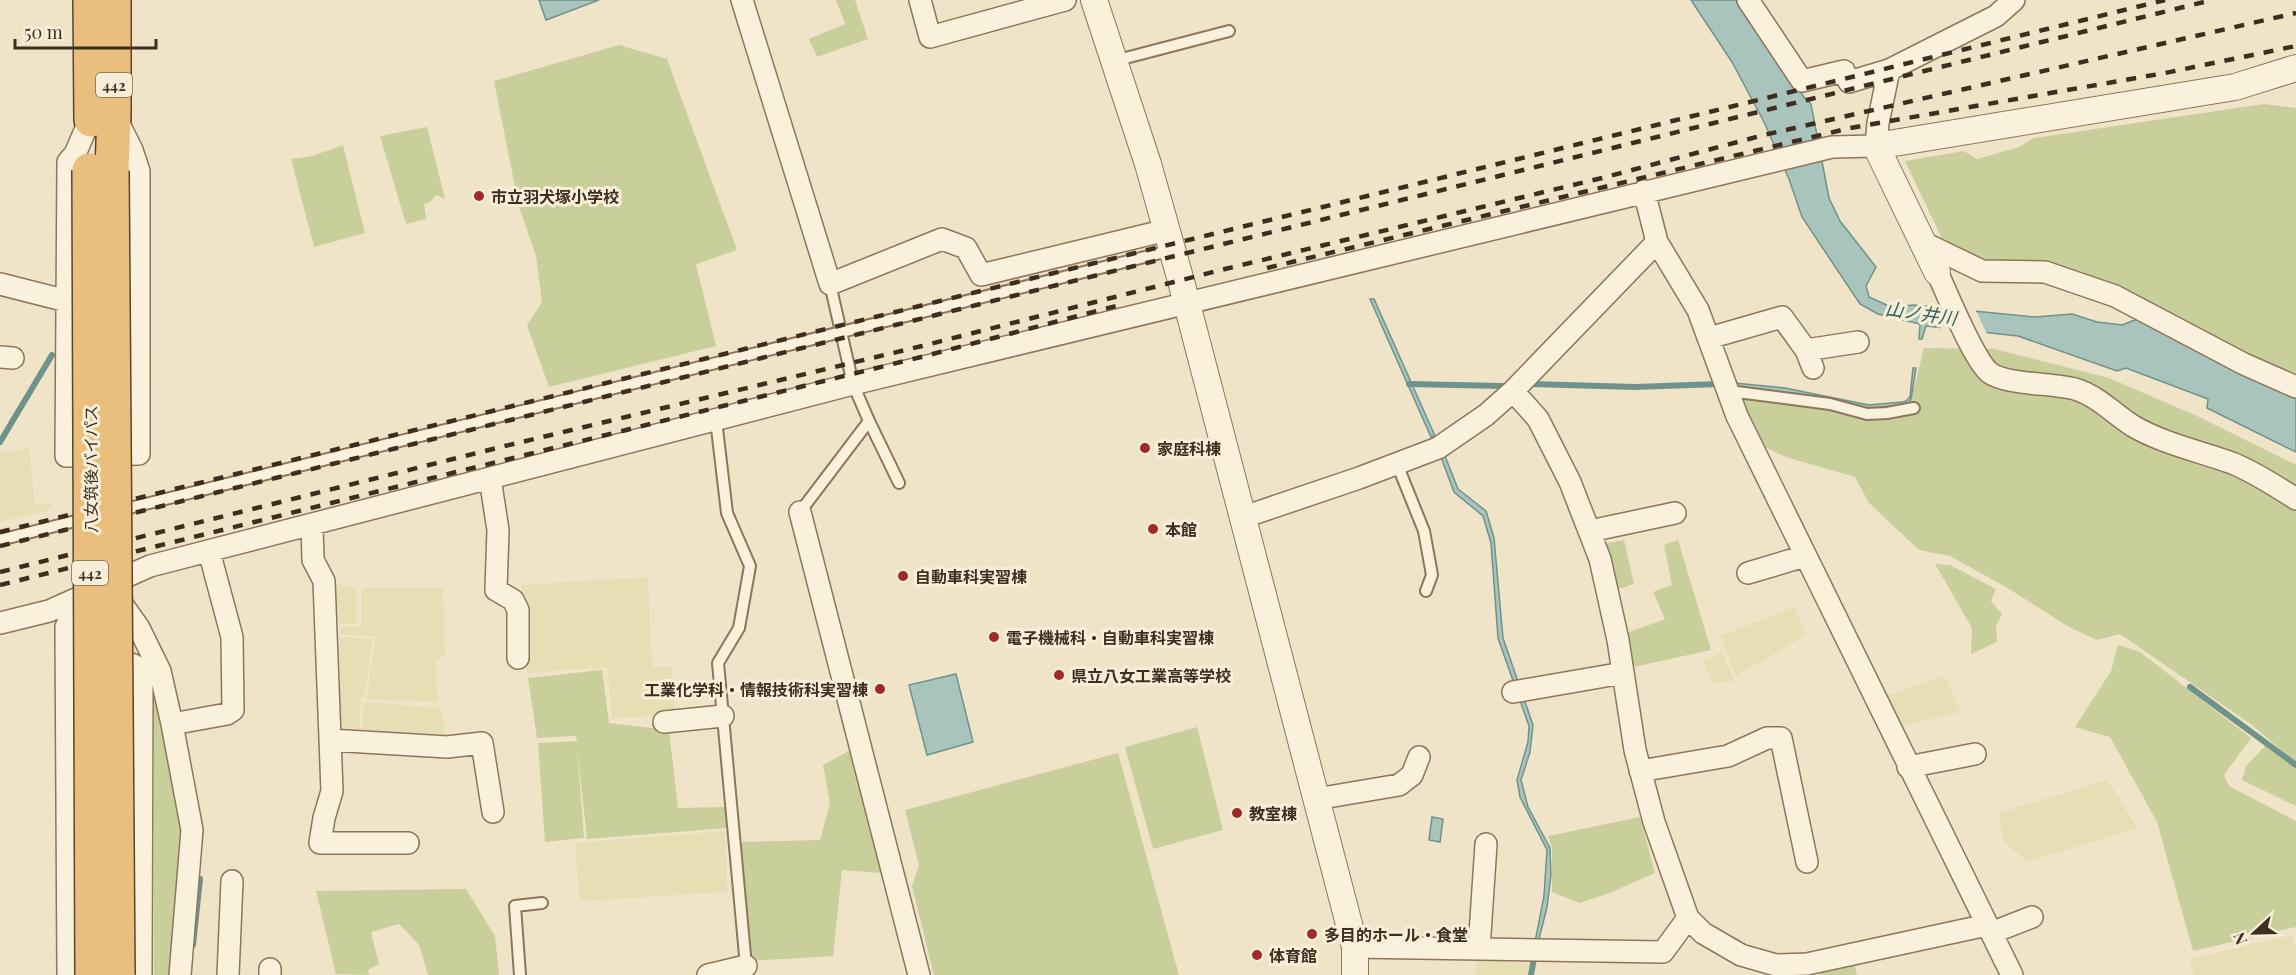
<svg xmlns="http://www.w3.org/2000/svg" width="2296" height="975" font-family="'Playfair Display','Noto Sans JP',serif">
	<rect width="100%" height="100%" fill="#f0e4c8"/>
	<path fill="#e6deb5" d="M 29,448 L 35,505 L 52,503 L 53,509 L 0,522 L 0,453 Z
		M 648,577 L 652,667 L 672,666 L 675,714 L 612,719 L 608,667 L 527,673 L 521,585 Z
		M 333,584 L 356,587 L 356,624 L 331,624 Z
		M 362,588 L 443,588 L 445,656 L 436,660 L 437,702 L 367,699 L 375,637 L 340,634 L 341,627 L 362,627 Z
		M 1794,607 L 1806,635 L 1736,676 L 1720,636 Z
		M 339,637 L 373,639 L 365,693 L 361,699 L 359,729 L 340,726 Z
		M 1722,652 L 1734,681 L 1713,683 L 1703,661 Z
		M 1944,676 L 1961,712 L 1898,727 L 1883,697 Z
		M 363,702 L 441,708 L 447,740 L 362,734 Z
		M 2108,780 L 2137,828 L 2027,862 L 2004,841 L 1998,813 Z
		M 725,831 L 727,892 L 580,901 L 575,843 Z
		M 2292,935 L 2296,948 L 2296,975 L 2194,975 L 2189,959 Z
		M 1477,959 L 1530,964 L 1527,975 L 1476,975 Z"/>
	<path fill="#c9cf9b" d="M 836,0 L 855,0 L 868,39 L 817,57 L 809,39 L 845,24 Z
		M 619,45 L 667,59 L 737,250 L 696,264 L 716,346 L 549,387 L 527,325 L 542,302 L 536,256 L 519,207 L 494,81 Z
		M 2264,104 L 2296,108 L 2296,382 L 2110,287 L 1984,264 L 1945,245 L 1905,161 L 1964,151 L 1977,159 L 2019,147 L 2034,138 Z
		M 427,127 L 445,199 L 436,195 L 430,202 L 424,204 L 426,219 L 406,224 L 380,136 Z
		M 343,145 L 365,233 L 314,247 L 291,159 L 312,156 Z
		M 1924,348 L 1994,349 L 2109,378 L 2197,416 L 2296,465 L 2296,763 L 2252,725 L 2120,634 L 2097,640 L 2069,627 L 2006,587 L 1950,556 L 1919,550 L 1869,503 L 1855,477 L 1786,457 L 1765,447 L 1735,392 L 1870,416 L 1876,404 L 1906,403 L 1915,384 Z
		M 1624,540 L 1634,584 L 1615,590 L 1601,544 Z
		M 1678,540 L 1711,650 L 1629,668 L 1624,634 L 1665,619 L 1653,592 L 1672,585 L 1664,545 Z
		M 1935,564 L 1950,565 L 1996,589 L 1991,601 L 2002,614 L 1996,625 L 1997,642 L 1971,654 L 1972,628 Z
		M 2118,645 L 2140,652 L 2251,738 L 2224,775 L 2229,786 L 2296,821 L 2296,927 L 2193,951 L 2157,822 L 2110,737 L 2075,727 L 2111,671 Z
		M 602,670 L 609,723 L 669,730 L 678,808 L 726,807 L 727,828 L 587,839 L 577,747 L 584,838 L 545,842 L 538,743 L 577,741 L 576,736 L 537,738 L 528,678 Z
		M 154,688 L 185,829 L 170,975 L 154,975 Z
		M 1197,727 L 1223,830 L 1153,849 L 1125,747 Z
		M 2266,745 L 2296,767 L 2296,806 L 2242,780 L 2246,766 Z
		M 854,748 L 882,873 L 842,870 L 833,956 L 749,961 L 740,842 L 820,840 L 830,803 L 823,765 Z
		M 1118,753 L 1179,975 L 934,975 L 912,886 L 919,865 L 905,810 Z
		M 1640,817 L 1655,873 L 1607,894 L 1579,903 L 1552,892 L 1552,847 L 1548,836 Z
		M 466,889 L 495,936 L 499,975 L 428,975 L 419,945 L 399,924 L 371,932 L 379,964 L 368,970 L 369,975 L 336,974 L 316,891 Z
		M 1854,963 L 1857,975 L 1821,975 L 1820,973 Z"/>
	<path fill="#a9c4bc" stroke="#6f938a" stroke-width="1.5" d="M 539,0 L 599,0 L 546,20 Z
		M 1691,0 L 1738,0 L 1804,97 L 1811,104 L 1829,198 L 1840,221 L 1876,267 L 1866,286 L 1869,297 L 1891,307 L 1914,305 L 2035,317 L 2072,314 L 2097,322 L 2122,325 L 2140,318 L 2296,397 L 2296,452 L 2207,408 L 2208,399 L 2126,368 L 2117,371 L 2018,336 L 1926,326 L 1922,339 L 1919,339 L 1920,324 L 1878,314 L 1860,304 L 1802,217 L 1789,179 L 1764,122 L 1732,62 Z
		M 1370,299 L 1374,299 L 1435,436 L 1431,437 Z
		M 1913,368 L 1916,368 L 1911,399 L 1907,405 L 1868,408 L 1829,398 L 1735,386 L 1735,383 L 1785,388 L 1869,405 L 1902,402 L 1906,401 L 1910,397 Z
		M 1445,456 L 1458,489 L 1486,511 L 1494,538 L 1503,638 L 1533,725 L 1530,752 L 1521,780 L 1528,807 L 1550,848 L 1551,875 L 1547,907 L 1538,943 L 1535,942 L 1544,896 L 1547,850 L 1520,797 L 1517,780 L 1528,742 L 1529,726 L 1498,638 L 1491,543 L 1483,516 L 1454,492 L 1441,457 Z
		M 956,674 L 973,742 L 927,755 L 909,685 Z
		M 1432,817 L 1443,819 L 1440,842 L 1429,840 Z"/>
	<path fill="#f0e4c8" d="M 1929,303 L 1974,307 L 1988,336 L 1942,331 Z"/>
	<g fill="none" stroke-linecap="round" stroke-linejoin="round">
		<path stroke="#6f938a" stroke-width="6" d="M 1409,384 L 1502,386
			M 1531,384 L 1635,387 L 1719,384
			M 0,442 L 52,355
			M 2190,687 L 2296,765
			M 193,945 L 200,879
			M 1531,975 L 1535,953"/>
		<defs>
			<path id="service" d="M 1114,61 L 1229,31
				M 1729,391 L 1830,404 L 1867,414 L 1887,413 L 1914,408
				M 716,420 L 727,513 L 750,566 L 739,628 L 718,663 L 746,966
				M 869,421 L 899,483
				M 1397,464 L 1424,531 L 1432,575 L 1426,591
				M 117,511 L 1173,250
				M 800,512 L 869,421 L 853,384 L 830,284
				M 0,540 L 87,518
				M 520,975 L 515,906 L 542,903"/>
			<path id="minor" d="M 742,0 L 830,284 L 942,239 L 966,248 L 981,275 L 1167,230
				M 920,0 L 930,37 L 1065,0
				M 1748,0 L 1802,81 L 1844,71 L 1849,82 L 1889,70
				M 91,117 L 75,154 L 68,162 L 66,456 L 139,454 L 139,171 L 132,150 L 117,120
				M 1657,242 L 1698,310 L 1737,416 L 2012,975
				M 1922,242 L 1982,271 L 2045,272 L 2115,296 L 2244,364 L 2296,387
				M 1937,272 C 1947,293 1974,361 1990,373 C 2007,385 2053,383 2075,389 C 2098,396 2114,414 2133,426 C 2164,444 2199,451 2232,463 C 2254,472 2276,486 2296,499
				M 0,284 L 67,301
				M 1709,338 L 1782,317 L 1806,350 L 1813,368
				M 1806,350 L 1858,342
				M 0,357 L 13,358
				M 490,478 L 498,530 L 496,590 L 513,600 L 518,610 L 518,658
				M 800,512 L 919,975
				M 1244,517 L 1359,478 L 1438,448 L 1486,415 L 1513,391 L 1657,242 L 1644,191
				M 312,525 L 313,560 L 324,581 L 332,791 L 324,818 L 320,843 L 408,843
				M 1590,531 L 1675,513
				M 1748,573 L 1805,556
				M 0,623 L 49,611 L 150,566 L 853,384 L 1832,147 L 1876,146 L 1878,123 L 1889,70 L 1996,16 L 2014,0
				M 103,665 C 118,663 137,658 142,676 L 141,975
				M 1513,692 L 1623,673
				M 664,722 L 723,716
				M 172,724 L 227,714 L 233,710 L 232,637 L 209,551
				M 330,740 L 447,747 L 482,743 L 493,812
				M 1908,767 L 1975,754
				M 1640,771 L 1728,756 L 1767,738 L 1781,738 L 1807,862
				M 1316,799 L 1399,785 L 1412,775 L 1419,757
				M 1688,918 L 1703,933 L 1741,955 L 1776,965 L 1807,964 L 1987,925
				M 1991,933 L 2032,917
				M 1355,947 L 1663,952 L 1688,918 L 1654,822 L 1635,750 L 1618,640 L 1600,559 L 1570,482 L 1538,419 L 1513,391
				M 1479,949 L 1486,844
				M 68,975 L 66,627 L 74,608 L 84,594 L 122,604 L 139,628 L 160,671 L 172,724 L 192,830 L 180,975
				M 228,975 L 232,881
				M 270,975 L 270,969
				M 708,975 L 746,966"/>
			<path id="tertiary" d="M 1094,0 L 1148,164 L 1181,281 L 1355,947 L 1355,975
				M 1937,272 L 1876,146 L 2235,87 L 2296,68"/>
			<path id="trunk" d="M 90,0 L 91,120
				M 112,171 L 114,114 L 114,0"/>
		</defs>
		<use href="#service" stroke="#8d765c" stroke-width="14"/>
		<use href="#minor" stroke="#8d765c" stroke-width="24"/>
		<use href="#tertiary" stroke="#8d765c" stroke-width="28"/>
		<use href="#trunk" stroke="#5b4430" stroke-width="36"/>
		<use href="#service" stroke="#faf1dc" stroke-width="10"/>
		<use href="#minor" stroke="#faf1dc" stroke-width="21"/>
		<use href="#tertiary" stroke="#faf1dc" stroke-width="26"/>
		<use href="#trunk" stroke="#eabe7c" stroke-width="33"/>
		<path stroke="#3d2e20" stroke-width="4.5" stroke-dasharray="10 10" stroke-linecap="butt" d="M 1267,268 L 1850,128 L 2165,73 L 2296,46
			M 0,532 L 2165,0
			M 0,546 L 2212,0
			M 0,572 L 505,446 L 922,346 L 1225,269 L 1602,178 L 1764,135 L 2296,13
			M 0,585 L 925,356 L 1116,306"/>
		<defs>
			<path id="trunk-bridge" d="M 89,170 L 92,975
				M 112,171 L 118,975"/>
		</defs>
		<use href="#trunk-bridge" stroke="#5b4430" stroke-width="36" stroke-linecap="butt"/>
		<use href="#trunk-bridge" stroke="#eabe7c" stroke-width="33"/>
	</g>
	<g fill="#9e2a2b" stroke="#f7eed8" stroke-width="2">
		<circle cx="479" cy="196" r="6"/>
		<circle cx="1145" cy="448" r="6"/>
		<circle cx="1153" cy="529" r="6"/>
		<circle cx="903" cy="576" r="6"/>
		<circle cx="994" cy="637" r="6"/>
		<circle cx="1059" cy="675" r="6"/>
		<circle cx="880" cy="689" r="6"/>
		<circle cx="1237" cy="813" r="6"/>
		<circle cx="1312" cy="934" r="6"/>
		<circle cx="1257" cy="955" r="6"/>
	</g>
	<g text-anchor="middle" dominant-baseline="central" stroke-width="6" stroke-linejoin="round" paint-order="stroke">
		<g fill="#f7eed8" stroke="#756857" stroke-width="1.5">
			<rect x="96" y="73" width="36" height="24" rx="4.5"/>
			<rect x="72" y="561" width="36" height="24" rx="4.5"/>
		</g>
		<g font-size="15" font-weight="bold" fill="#3d2e20">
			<text x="114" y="85">442</text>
			<text x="90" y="573">442</text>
		</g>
		<g font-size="16" font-weight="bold" fill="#3d2e20" stroke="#f7eed8" text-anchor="start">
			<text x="491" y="196">市立羽犬塚小学校</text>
			<text x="1157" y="448">家庭科棟</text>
			<text x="1165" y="529">本館</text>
			<text x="915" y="576">自動車科実習棟</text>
			<text x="1006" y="637">電子機械科・自動車科実習棟</text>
			<text x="1071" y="675">県立八女工業高等学校</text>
			<text x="868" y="689" text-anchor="end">工業化学科・情報技術科実習棟</text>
			<text x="1249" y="813">教室棟</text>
			<text x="1324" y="934">多目的ホール・食堂</text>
			<text x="1269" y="955">体育館</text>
		</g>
		<g font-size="16" fill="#3d2e20" stroke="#f7eed8">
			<text transform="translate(90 469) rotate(-90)">八女筑後バイパス</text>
		</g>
		<g font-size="18" font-style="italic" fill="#2f5d5a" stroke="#f7eed8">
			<text transform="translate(1921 313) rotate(8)">山ノ井川</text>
		</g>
	</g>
	<g transform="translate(2254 933) rotate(248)" stroke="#f7eed8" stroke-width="4.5" paint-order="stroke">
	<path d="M0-4.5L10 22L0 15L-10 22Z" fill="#3d2e20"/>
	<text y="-9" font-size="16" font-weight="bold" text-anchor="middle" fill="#3d2e20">N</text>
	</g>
	<path d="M15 39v9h141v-9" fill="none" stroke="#3d2e20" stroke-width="3"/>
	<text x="24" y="39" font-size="18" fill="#3d2e20" stroke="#f7eed8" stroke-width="4.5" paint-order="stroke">50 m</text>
</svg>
